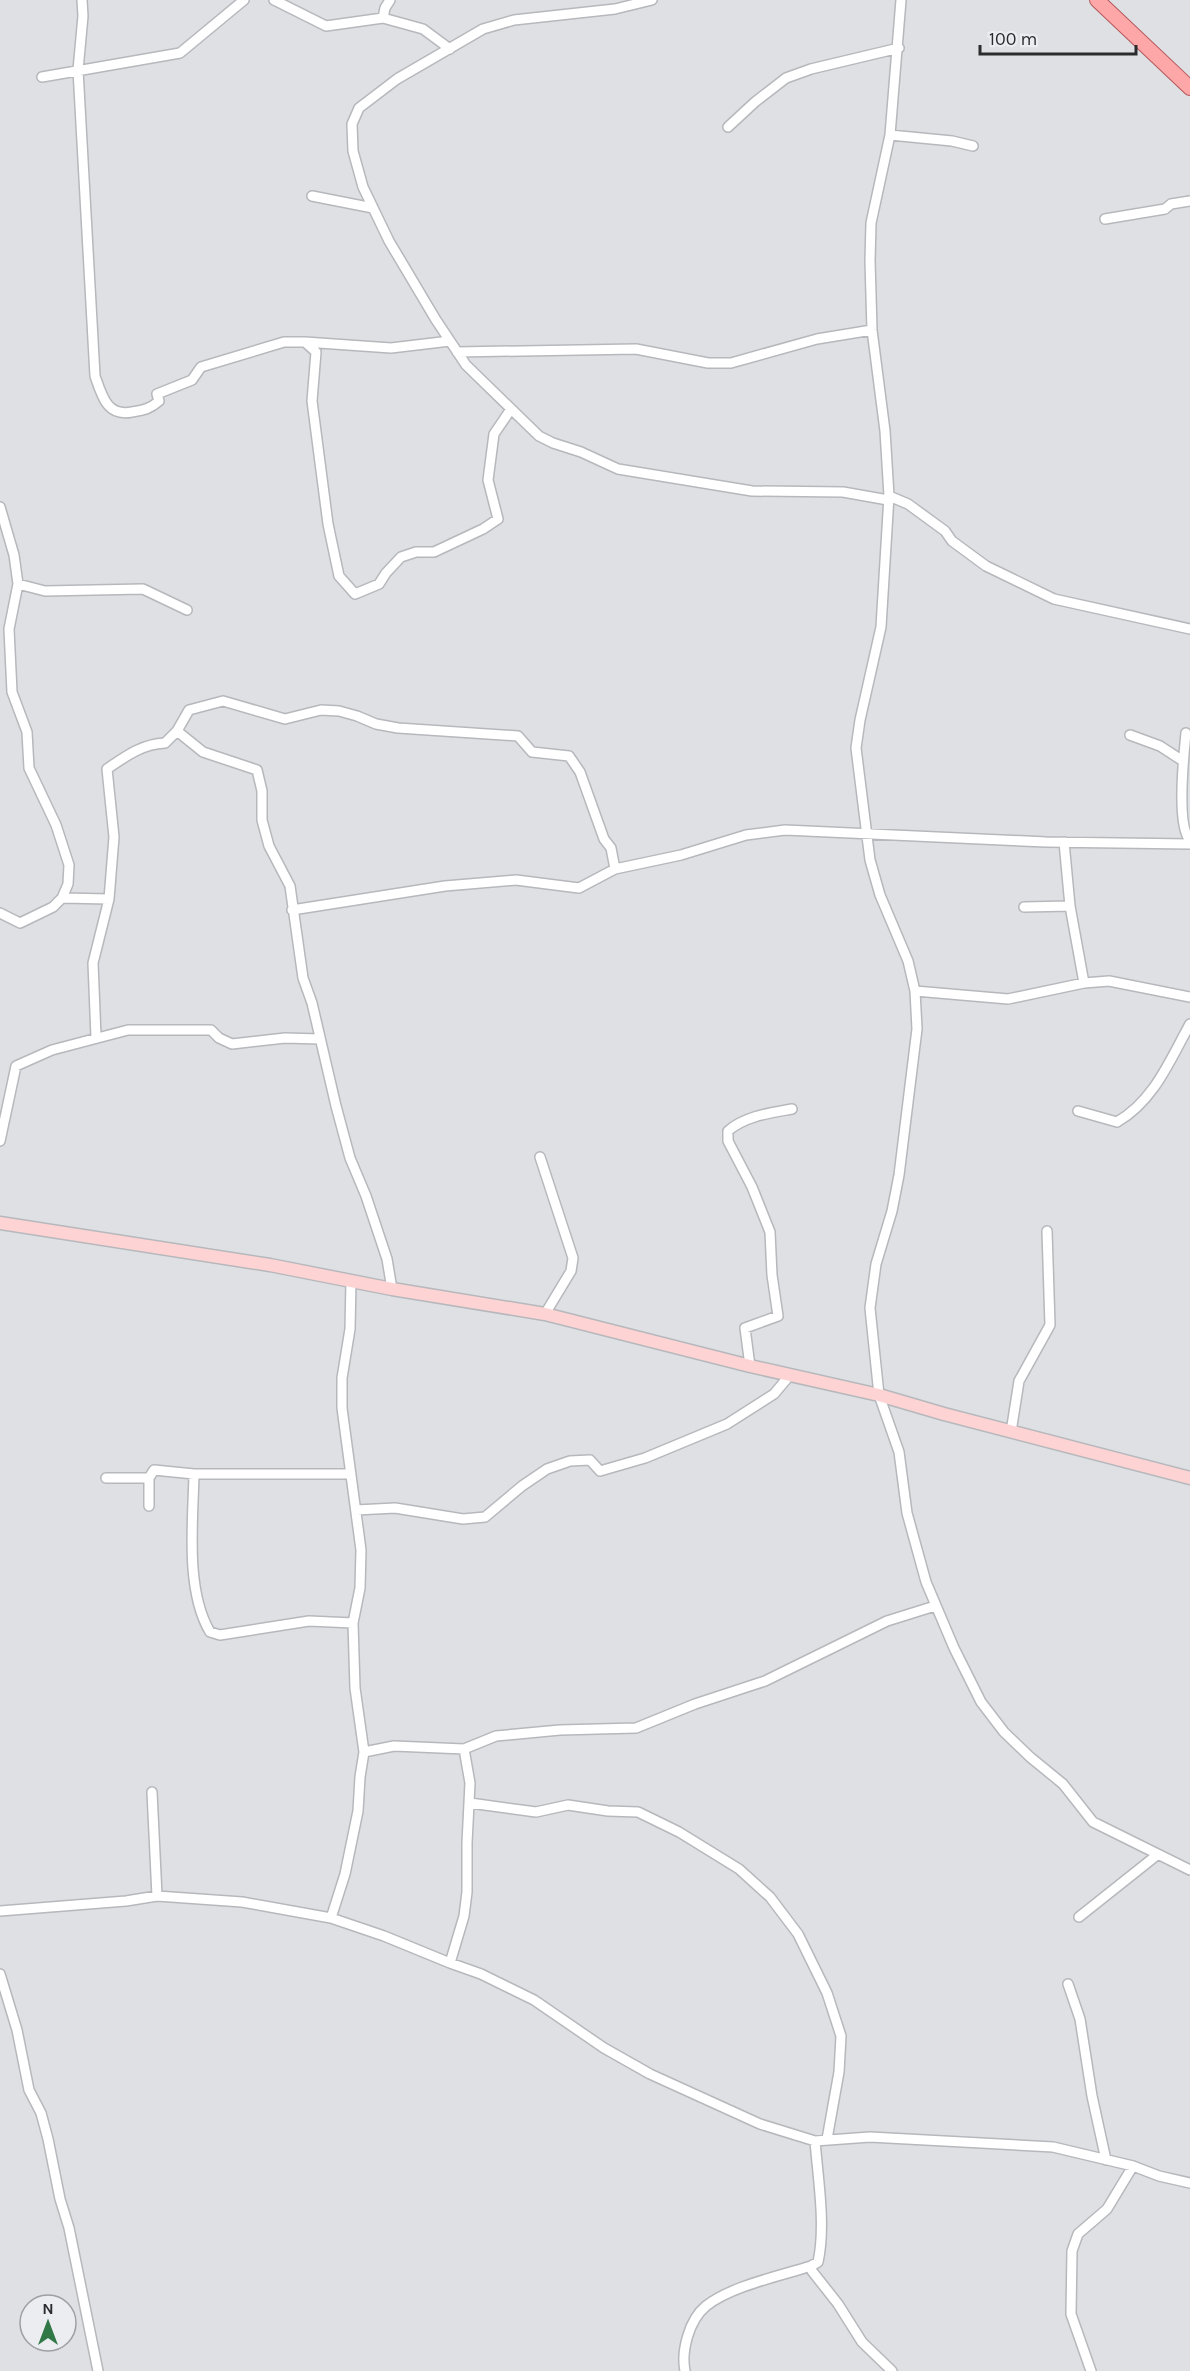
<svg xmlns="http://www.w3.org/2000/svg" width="1190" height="2371" font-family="Karla,sans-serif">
	<rect width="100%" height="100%" fill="#dee0e4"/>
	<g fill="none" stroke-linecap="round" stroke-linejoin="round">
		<defs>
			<path id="street" d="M 82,0 L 83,16 L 78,70 L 95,376 C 102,396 107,417 132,412 C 144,410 150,409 159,401 L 157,394 L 192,380 L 201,367 L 284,342 L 305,342 L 316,352 L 312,401 L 328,524 L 339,576 L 355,594 L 379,584 L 386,573 L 401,557 L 416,552 L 434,552 L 483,529 L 498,519 L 488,480 L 494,434 L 511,409
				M 274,0 L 326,26 L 383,18 L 423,29 L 450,49
				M 652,0 L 615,9 L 514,20 L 483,29 L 397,79 L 359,108 L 352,124 L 353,151 L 363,187 L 389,241 L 436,320 L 466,365 L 539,436 L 553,443 L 581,452 L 618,469 L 752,491 L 843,492 L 888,500
				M 901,0 L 890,135 L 871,223 L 870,261 L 872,330 L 885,431 L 889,496 L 881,627 L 860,720 L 856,748 L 870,860 L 880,895 L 908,961 L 915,991 L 917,1029 L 899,1175 L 892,1211 L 876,1264 L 870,1308 L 879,1395 L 899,1452 L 907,1513 L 926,1582 L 954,1648 L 981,1702 L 1004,1732 L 1030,1757 L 1063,1784 L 1093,1822 L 1190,1870
				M 383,18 L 385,8 L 390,0
				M 42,77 L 180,53 L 244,0
				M 728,127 L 755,102 L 786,78 L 811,69 L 899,48
				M 890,135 L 952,141 L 973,146
				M 312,196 L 373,208
				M 1105,219 L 1165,209 L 1171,204 L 1190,201
				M 305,342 L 391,348 L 450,341
				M 457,352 L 636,349 L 708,363 L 731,363 L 817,339 L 872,330
				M 889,496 L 908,504 L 945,531 L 952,541 L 986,566 L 1054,599 L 1190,629
				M 0,507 L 14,555 L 18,584 L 9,629 L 12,692 L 27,732 L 29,768 L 56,825 L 69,865 L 68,884 L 62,898 L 53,907 L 20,923 L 0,913
				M 18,584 L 45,591 L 143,589 L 187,610
				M 177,731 L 203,752 L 257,770 L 262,791 L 262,820 L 269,846 L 290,886 L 303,978 L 312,1003 L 336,1106 L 350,1158 L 366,1196 L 387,1259 L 392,1289
				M 1186,733 C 1184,753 1176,826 1190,840
				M 1130,735 L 1160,746 L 1183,761
				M 62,898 L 109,899
				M 1070,906 L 1084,983
				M 1024,907 L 1070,906 L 1064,842
				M 292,910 L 445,886 L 516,880 L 579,888 L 615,869 L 681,855 L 746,835 L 785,830 L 1046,842 L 1190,844
				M 915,991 L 1008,999 L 1084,983 L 1109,981 L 1190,997
				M 96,1037 L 93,963 L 109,899 L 114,837 L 107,769 C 126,756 142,744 165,743 L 177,731 L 189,710 L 223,701 L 285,719 L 321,710 L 339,711 L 357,716 L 376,724 L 398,728 L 518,736 L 532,752 L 569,756 L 580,772 L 604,839 L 611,848 L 615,869
				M 1078,1111 L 1117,1122 C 1154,1101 1170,1060 1190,1024
				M 0,1141 L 16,1066 L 52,1050 L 128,1030 L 211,1030 L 219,1038 L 232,1044 L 285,1038 L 320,1039
				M 540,1157 L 573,1258 L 571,1271 L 545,1314
				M 750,1366 L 745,1328 L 778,1316 L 772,1275 L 770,1232 L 752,1187 L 728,1141 L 728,1131 C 745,1116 770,1113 792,1109
				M 1011,1432 L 1019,1381 L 1050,1325 L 1047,1231
				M 194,1474 C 193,1521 185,1590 210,1632 L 220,1635 L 309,1621 L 353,1623
				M 106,1478 L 149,1478
				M 149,1506 L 149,1478 L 154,1470 L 194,1474 L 351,1474
				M 356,1510 L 395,1508 L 463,1519 L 485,1517 L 522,1486 L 547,1469 L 570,1461 L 590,1460 L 600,1471 L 645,1458 L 727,1424 L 774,1394 L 790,1375
				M 364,1752 L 394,1746 L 464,1749 L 496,1736 L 560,1730 L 636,1728 L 695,1704 L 765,1681 L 887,1621 L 935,1606
				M 152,1792 L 157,1896
				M 470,1803 L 536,1812 L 568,1805 L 608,1811 L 638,1812 L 679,1832 L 739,1869 L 770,1897 L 798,1934 L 827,1993 L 841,2036 L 839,2072 L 827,2139
				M 0,1911 L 126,1901 L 157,1896 L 242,1902 L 331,1918 L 384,1936 L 450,1963 L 481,1974 L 534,2000 L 604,2048 L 650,2074 L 760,2124 L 815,2141 L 870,2137 L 1053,2147 L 1133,2166 L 1159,2176 L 1190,2183
				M 1079,1917 L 1157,1855
				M 331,1918 L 345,1874 L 358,1811 L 360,1777 L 364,1752 L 355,1688 L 353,1623 L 360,1588 L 361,1550 L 342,1408 L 342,1378 L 350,1329 L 351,1281
				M 450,1963 L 464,1916 L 467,1892 L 467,1843 L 470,1783 L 464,1749
				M 0,1974 L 17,2030 L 29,2090 L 41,2113 L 48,2139 L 60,2199 L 69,2228 L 98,2371
				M 1068,1984 L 1080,2019 L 1092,2096 L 1106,2160
				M 815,2141 C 818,2179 826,2226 818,2262 L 811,2266 L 812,2271 L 838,2304 L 862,2342 L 892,2371
				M 685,2371 C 681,2351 689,2320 706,2306 C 731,2286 780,2276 811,2266
				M 1091,2371 L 1071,2314 L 1072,2251 L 1078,2234 L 1107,2209 L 1133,2166"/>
			<path id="secondary" d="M 0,1223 L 270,1265 L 392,1289 L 545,1314 L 750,1366 L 879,1395 L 944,1414 L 1190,1478"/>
			<path id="primary" d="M 1097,0 L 1190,88"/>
		</defs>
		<use href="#street" stroke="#b6b8bc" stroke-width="12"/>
		<use href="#secondary" stroke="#b6b8bc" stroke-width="15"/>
		<use href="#primary" stroke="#b45659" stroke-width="16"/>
		<use href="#street" stroke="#fff" stroke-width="9"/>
		<use href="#secondary" stroke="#fed3d4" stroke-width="12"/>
		<use href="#primary" stroke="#fea7a9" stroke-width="14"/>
	</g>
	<g transform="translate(48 2323)"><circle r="28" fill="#ebedf1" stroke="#9ea0a3" stroke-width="1.5"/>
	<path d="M0-4.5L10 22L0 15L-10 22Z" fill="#307845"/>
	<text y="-9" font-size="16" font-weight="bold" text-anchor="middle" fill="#2b2c2d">N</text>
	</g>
	<path d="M980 45v9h156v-9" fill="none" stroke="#2b2c2d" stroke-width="3"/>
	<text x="989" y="45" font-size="18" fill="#2b2c2d" stroke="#ebedf1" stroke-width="4.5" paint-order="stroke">100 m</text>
</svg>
